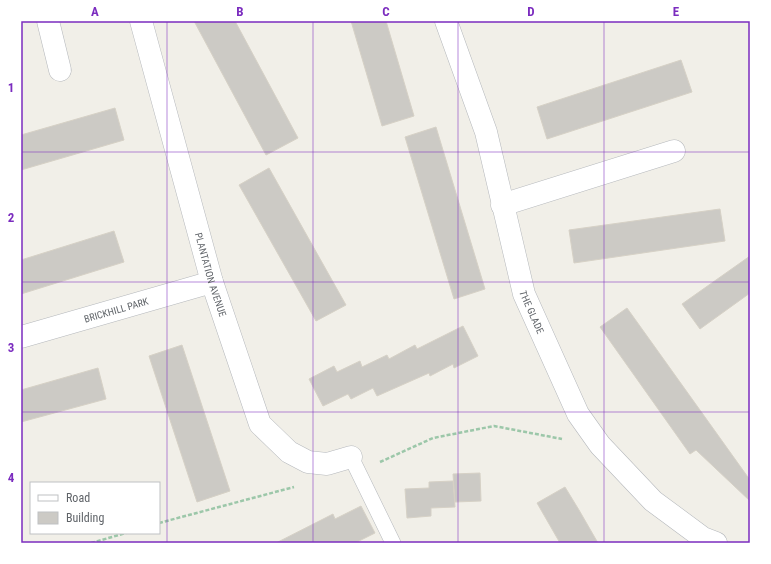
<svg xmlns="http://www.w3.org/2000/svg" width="771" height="564" font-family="'Roboto Condensed',sans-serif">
	<rect width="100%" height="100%" fill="#f1efe8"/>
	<path fill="#cccac5" stroke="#d6d1c6" d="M 194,21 L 235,21 L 298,138 L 266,155 Z
		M 351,21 L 386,21 L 414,116 L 382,126 Z
		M 681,60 L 692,92 L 547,139 L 537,107 Z
		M 115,108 L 124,140 L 21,170 L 21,135 Z
		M 436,127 L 485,289 L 454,299 L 405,137 Z
		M 269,168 L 346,305 L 316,321 L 239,185 Z
		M 720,209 L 725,241 L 574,263 L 569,230 Z
		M 114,231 L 124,262 L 21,294 L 21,260 Z
		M 750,256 L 750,293 L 700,329 L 682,304 Z
		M 627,308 L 750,480 L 750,501 L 696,450 L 690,454 L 600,327 Z
		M 463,326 L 478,356 L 454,368 L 453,364 L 430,376 L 429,373 L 377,396 L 373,388 L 351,399 L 348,394 L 323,406 L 309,379 L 334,366 L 337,372 L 360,361 L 362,367 L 387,355 L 389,359 L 415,345 L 417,349 Z
		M 182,345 L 230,491 L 197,502 L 149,356 Z
		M 98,368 L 106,399 L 21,422 L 21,390 Z
		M 480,473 L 481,501 L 455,502 L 453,474 Z
		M 453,481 L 455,507 L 431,508 L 431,516 L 407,518 L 405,489 L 429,488 L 429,482 Z
		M 565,487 L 579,510 L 598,543 L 560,543 L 537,503 Z
		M 361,506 L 375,533 L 355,543 L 276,543 L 333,514 L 335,519 Z"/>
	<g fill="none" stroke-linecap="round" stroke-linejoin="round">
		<defs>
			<path id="lane" d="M 351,457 L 393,543"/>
			<g id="street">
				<path d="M 48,21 L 60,70"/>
				<path id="s1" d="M 141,21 L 212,282 L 260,424 L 289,452 L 308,462 L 327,464 L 351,457"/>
				<path id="s2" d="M 446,21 L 486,132 L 524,294 L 578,414 L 600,445 L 653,501 L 703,538 L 716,543"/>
				<path d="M 502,205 L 674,151"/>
				<path id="s3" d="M 21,337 L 212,282"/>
			</g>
		</defs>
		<use href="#lane" stroke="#b5b8bc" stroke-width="16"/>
		<use href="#street" stroke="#b5b8bc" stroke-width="23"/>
		<path stroke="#9cc7a9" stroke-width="2.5" stroke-dasharray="4 2" stroke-linecap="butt" d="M 380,462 L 433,438 L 494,426 L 562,439
			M 159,523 L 294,487
			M 91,543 L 126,533"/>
		<use href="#lane" stroke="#fff" stroke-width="15"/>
		<use href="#street" stroke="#fff" stroke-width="22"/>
	</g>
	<path fill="none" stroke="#7b2cbf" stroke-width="1" stroke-opacity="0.55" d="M 167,21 L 167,543M 313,21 L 313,543M 458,21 L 458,543M 604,21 L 604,543M 21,152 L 750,152M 21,282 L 750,282M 21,412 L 750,412"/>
	<g text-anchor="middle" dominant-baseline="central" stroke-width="3" stroke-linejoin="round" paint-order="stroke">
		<g font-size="10" fill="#5f6368" stroke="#fff">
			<text stroke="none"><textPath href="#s1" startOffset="263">PLANTATION AVENUE</textPath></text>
			<text stroke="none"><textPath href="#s3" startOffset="99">BRICKHILL PARK</textPath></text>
			<text stroke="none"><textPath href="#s2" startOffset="304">THE GLADE</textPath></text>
		</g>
	</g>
	<rect width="771" height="564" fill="none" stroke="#ffffff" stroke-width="44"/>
	<rect x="30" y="482" width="130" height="52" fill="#ffffff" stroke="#bfc1c3"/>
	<rect x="38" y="495" width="20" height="6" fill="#ffffff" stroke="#bfc1c3"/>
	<text x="66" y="502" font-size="12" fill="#5f6368">Road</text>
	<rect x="38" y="512" width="20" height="12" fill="#cccac5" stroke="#bfc1c3"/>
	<text x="66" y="522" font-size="12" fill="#5f6368">Building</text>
	<rect x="22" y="22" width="727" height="520" fill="none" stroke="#7b2cbf" stroke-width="1.5"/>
	<g font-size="13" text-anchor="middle" font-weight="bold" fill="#7b2cbf">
		<text x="95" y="16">A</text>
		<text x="240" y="16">B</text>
		<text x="386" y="16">C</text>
		<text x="531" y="16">D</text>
		<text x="676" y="16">E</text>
		<text x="11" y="92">1</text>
		<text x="11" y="222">2</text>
		<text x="11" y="352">3</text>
		<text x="11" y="482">4</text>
	</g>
</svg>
